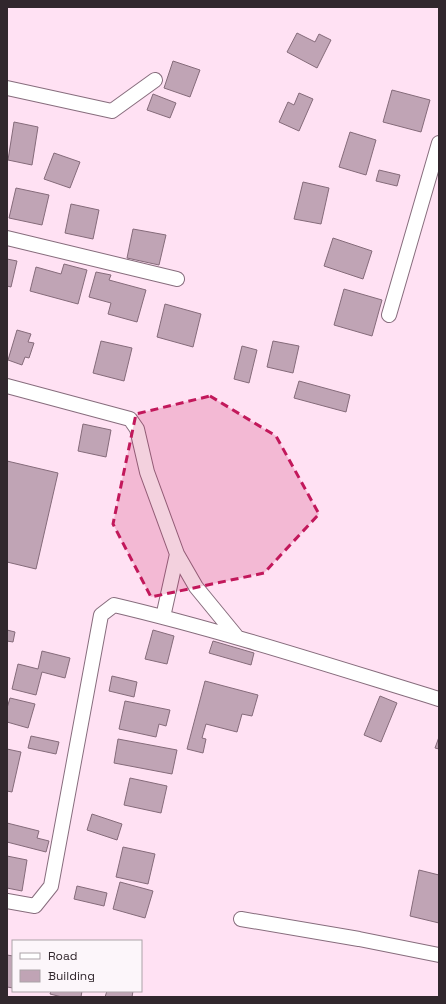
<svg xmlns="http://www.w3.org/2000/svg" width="446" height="1004" font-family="'Space Grotesk',sans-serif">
	<rect width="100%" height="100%" fill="#ffe1f3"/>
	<path fill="#c0a4b5" stroke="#856b7a" d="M 297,33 L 315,42 L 319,34 L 331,40 L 317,68 L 287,52 Z
		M 173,61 L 200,70 L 190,97 L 164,88 Z
		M 392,90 L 430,100 L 421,132 L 383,122 Z
		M 299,93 L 313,99 L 299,131 L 279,122 L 288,102 L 294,105 Z
		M 153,94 L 176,103 L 170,118 L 147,110 Z
		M 14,122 L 38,127 L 32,165 L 8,160 Z
		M 350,132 L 376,140 L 366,175 L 339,167 Z
		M 54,153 L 80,162 L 70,188 L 44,179 Z
		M 379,170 L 400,175 L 397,186 L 376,181 Z
		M 303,182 L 329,188 L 321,224 L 294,219 Z
		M 16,188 L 49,195 L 42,225 L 9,218 Z
		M 71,204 L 99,210 L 93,239 L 65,233 Z
		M 133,229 L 166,235 L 159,265 L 127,258 Z
		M 333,238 L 372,251 L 363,279 L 324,266 Z
		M 7,259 L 17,261 L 11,287 L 7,286 Z
		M 64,264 L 87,270 L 78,304 L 30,291 L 36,267 L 61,274 Z
		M 96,272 L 111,275 L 109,280 L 146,290 L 137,322 L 108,314 L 111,303 L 89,297 Z
		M 344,289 L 382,300 L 372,336 L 334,325 Z
		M 165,304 L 201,314 L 193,347 L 157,337 Z
		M 17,330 L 31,334 L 28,342 L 34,343 L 29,358 L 25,357 L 22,365 L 8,360 Z
		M 101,341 L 132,348 L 124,381 L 93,373 Z
		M 273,341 L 299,346 L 293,373 L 267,367 Z
		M 242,346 L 257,350 L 249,383 L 234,379 Z
		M 299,381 L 350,395 L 346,412 L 294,398 Z
		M 83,424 L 111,430 L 106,457 L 78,451 Z
		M 7,461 L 58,473 L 36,569 L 7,562 Z
		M 7,630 L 15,632 L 13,642 L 7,641 Z
		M 153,630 L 174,636 L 167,664 L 145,659 Z
		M 213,641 L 254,653 L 251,665 L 209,653 Z
		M 42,651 L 70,658 L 65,678 L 42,672 L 36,695 L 12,689 L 18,664 L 38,669 Z
		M 112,676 L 137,682 L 134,697 L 109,691 Z
		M 205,681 L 258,695 L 252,716 L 242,714 L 237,732 L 206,724 L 202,738 L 206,739 L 203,753 L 187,749 Z
		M 380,696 L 397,703 L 381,742 L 364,735 Z
		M 10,698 L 35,704 L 28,728 L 7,722 L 7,708 Z
		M 125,701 L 170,710 L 166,726 L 159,724 L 156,737 L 119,729 Z
		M 31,736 L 59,742 L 56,754 L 28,748 Z
		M 439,737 L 439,749 L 435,748 Z
		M 118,739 L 177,750 L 172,774 L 114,763 Z
		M 7,749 L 21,752 L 12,792 L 7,791 Z
		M 130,778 L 167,786 L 161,813 L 124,805 Z
		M 92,814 L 122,824 L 117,840 L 87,830 Z
		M 7,823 L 39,831 L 37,838 L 49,841 L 46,852 L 7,842 Z
		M 123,847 L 155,854 L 148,884 L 116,877 Z
		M 7,856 L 27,860 L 22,891 L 7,888 Z
		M 419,870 L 439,875 L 439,923 L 410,916 Z
		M 120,882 L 153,891 L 145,918 L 113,909 Z
		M 77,886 L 107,893 L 104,906 L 74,899 Z
		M 7,955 L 13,956 L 13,988 L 7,987 Z
		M 51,991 L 82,991 L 81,997 L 62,997 L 50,994 Z
		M 107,991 L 133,991 L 132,997 L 105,997 Z"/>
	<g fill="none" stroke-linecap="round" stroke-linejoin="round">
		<defs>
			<path id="minor" d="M 7,88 L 112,111 L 155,80
				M 7,238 L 177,279
				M 389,315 L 439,143
				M 7,386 L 130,419 L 137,429 L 147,472 L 177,554 L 163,617
				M 177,554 L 196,587 L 237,637
				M 7,901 L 35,906 L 51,886 L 101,615 L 114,605 C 224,631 331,666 439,699
				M 241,919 L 359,939 L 439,955"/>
		</defs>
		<use href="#minor" stroke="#876d7d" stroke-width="16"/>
		<use href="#minor" stroke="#fff" stroke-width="14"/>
	</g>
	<path fill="#c2185b" fill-opacity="0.2" stroke="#c2185b" stroke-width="3" stroke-dasharray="8 5" stroke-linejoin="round" d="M 210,396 L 276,436 L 319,514 L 264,573 L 151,597 L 113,524 L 136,414 Z"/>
	<rect width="446" height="1004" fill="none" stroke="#31272d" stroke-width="16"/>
	<rect x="12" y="940" width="130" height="52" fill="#fcf6fa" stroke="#aba3a8"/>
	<rect x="20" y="953" width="20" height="6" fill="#ffffff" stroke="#aba3a8"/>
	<text x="48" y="960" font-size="12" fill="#31272d">Road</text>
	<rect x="20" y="970" width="20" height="12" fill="#c0a4b5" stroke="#aba3a8"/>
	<text x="48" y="980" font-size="12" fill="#31272d">Building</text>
</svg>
